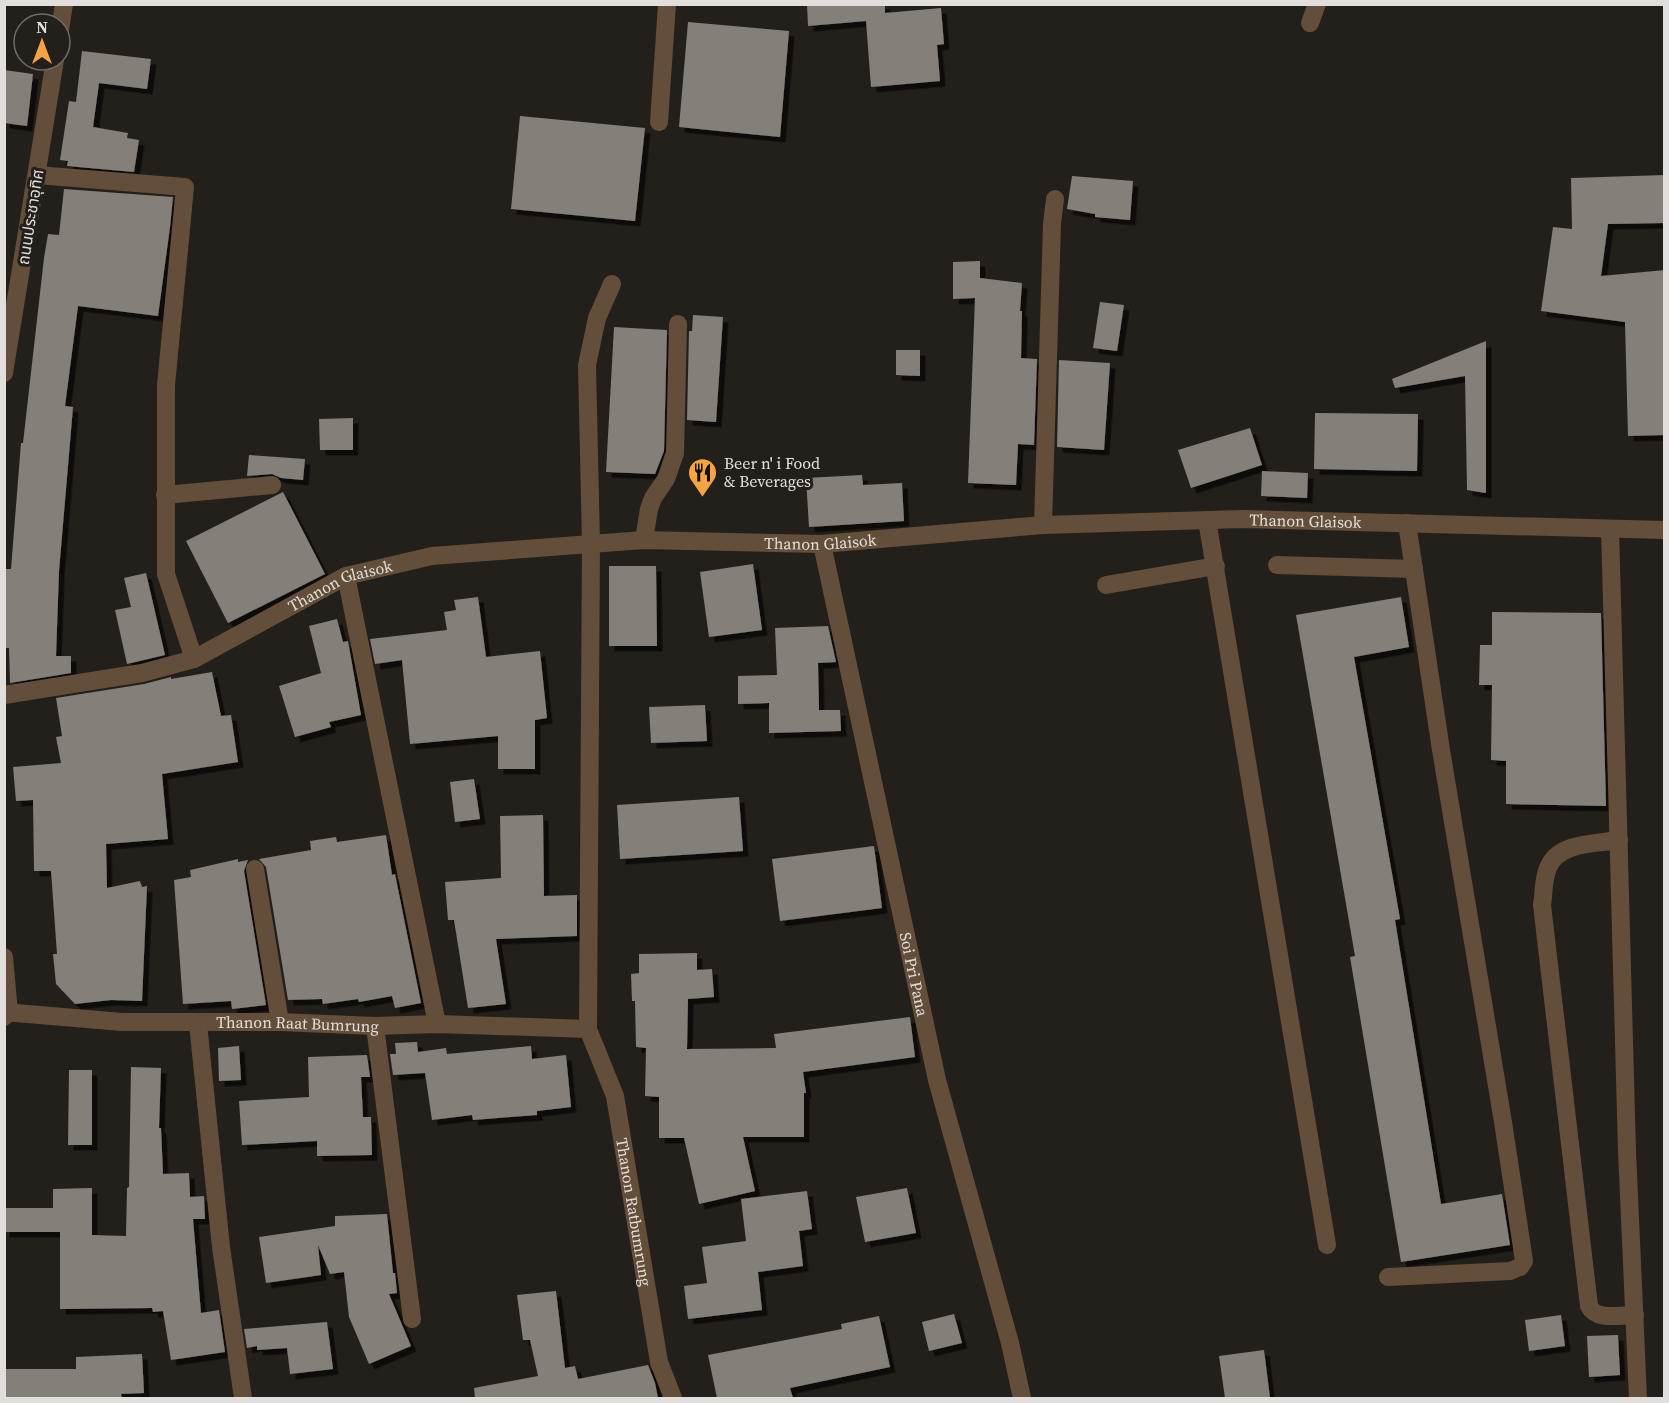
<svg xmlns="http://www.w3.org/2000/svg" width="1669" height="1403" font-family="'Source Serif 4','Noto Sans Thai',serif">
	<defs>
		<filter id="shadow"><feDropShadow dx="5.5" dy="5.5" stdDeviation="0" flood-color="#0009"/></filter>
	</defs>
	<rect width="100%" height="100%" fill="#231f1b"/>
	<path fill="#847f79" filter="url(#shadow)" d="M 807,4 L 885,4 L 885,13 L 941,8 L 944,44 L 937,45 L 940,81 L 871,87 L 866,21 L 808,26 Z
		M 688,22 L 789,31 L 780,137 L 679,127 Z
		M 82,51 L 151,59 L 147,89 L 99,83 L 93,127 L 128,133 L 127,138 L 139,140 L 134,172 L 67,166 L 68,161 L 60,160 L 69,101 L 76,102 Z
		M 4,70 L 33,74 L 27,126 L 4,123 Z
		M 520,116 L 645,128 L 635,221 L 511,209 Z
		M 1665,175 L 1665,223 L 1608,224 L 1601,276 L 1665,270 L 1665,435 L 1628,436 L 1625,322 L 1541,311 L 1553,227 L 1572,229 L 1571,178 Z
		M 1072,176 L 1133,181 L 1130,220 L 1095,217 L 1095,214 L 1067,209 Z
		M 64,189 L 173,197 L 170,227 L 158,316 L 78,306 L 65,406 L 73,407 L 59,571 L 56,656 L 71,656 L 71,673 L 10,683 L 9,648 L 4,648 L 4,569 L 11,569 L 21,443 L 23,443 L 44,258 L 48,234 L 59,235 Z
		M 980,261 L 980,278 L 1022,283 L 1020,311 L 1022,311 L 1021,358 L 1037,359 L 1034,445 L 1018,444 L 1016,485 L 968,483 L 975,298 L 953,299 L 953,262 Z
		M 1100,302 L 1124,305 L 1117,351 L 1093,348 Z
		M 693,315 L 723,317 L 716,422 L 687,420 L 689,331 L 692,331 Z
		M 614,327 L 667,330 L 664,451 L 655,474 L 606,472 Z
		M 1486,341 L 1486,493 L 1467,490 L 1465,376 L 1395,388 L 1392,379 Z
		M 896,350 L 920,350 L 920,376 L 896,375 Z
		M 1059,360 L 1110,363 L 1104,450 L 1057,447 Z
		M 1315,413 L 1418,414 L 1417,471 L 1314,469 Z
		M 353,418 L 353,450 L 320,450 L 319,419 Z
		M 1250,428 L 1262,465 L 1191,488 L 1178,450 Z
		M 249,455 L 305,459 L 303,480 L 281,478 L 272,474 L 247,476 Z
		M 1262,471 L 1308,473 L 1307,498 L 1261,496 Z
		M 862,475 L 863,485 L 902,483 L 904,521 L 809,527 L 806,478 Z
		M 283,492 L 325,574 L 228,623 L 186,541 Z
		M 753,564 L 762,630 L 709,637 L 700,572 Z
		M 609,566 L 656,566 L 657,646 L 609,646 Z
		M 146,573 L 165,655 L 127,664 L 115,610 L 131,607 L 124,578 Z
		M 478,597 L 486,657 L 540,651 L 547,718 L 535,720 L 535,769 L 498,769 L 498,736 L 410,744 L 402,660 L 375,664 L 370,639 L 447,630 L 444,612 L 456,610 L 454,600 Z
		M 1401,597 L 1409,647 L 1354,657 L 1400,919 L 1395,920 L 1441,1204 L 1502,1194 L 1510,1245 L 1401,1262 L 1350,957 L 1355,956 L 1296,615 Z
		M 1492,612 L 1601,613 L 1606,806 L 1506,804 L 1506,761 L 1491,760 L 1492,685 L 1479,685 L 1480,645 L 1492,645 Z
		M 337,619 L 343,642 L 348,641 L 361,715 L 329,722 L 331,727 L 295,737 L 279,686 L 321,673 L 309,626 Z
		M 828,626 L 836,662 L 818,663 L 819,710 L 840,710 L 841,731 L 769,733 L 769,703 L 738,704 L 738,676 L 777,675 L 775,628 Z
		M 212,672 L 221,716 L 231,715 L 238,762 L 162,774 L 168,839 L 106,844 L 107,888 L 140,881 L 142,887 L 147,886 L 142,1001 L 111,1000 L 75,1004 L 56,984 L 53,954 L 57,954 L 51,871 L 34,871 L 33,800 L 16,801 L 13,767 L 61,763 L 56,737 L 62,736 L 56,698 L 144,684 L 171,677 L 171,679 Z
		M 705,705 L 707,741 L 651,743 L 649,707 Z
		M 474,779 L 480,819 L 455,822 L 450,782 Z
		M 739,797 L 743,851 L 620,859 L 617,805 Z
		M 543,815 L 544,896 L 577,895 L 577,936 L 496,939 L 506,1004 L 468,1008 L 454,920 L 448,920 L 445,882 L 501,878 L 500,816 Z
		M 386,835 L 392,875 L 395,874 L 421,1003 L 395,1008 L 392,996 L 359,1002 L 358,999 L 323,1004 L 322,999 L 288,1000 L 266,867 L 259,859 L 311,850 L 310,841 L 336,837 L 337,842 Z
		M 874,846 L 882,908 L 780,921 L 772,859 Z
		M 238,859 L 238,862 L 248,860 L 244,871 L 266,1005 L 232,1009 L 231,1001 L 183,1004 L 174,880 L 191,877 L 190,870 Z
		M 697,953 L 697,970 L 712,969 L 714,997 L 688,999 L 687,1049 L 776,1048 L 774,1034 L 910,1017 L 915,1057 L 803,1072 L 806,1093 L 804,1093 L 804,1137 L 743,1137 L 755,1191 L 699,1204 L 684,1138 L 659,1138 L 659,1097 L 645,1096 L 646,1048 L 636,1047 L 635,1001 L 632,1001 L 631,974 L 639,973 L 639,954 Z
		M 417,1042 L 418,1052 L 446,1048 L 447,1054 L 531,1046 L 532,1059 L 566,1055 L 571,1107 L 537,1111 L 537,1115 L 473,1120 L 472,1115 L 432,1120 L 425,1073 L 393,1075 L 390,1054 L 396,1054 L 395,1043 Z
		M 239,1046 L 241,1080 L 219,1081 L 218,1048 Z
		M 367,1055 L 370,1077 L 361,1077 L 363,1117 L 371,1117 L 372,1155 L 317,1156 L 317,1141 L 242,1145 L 239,1101 L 309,1097 L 308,1057 Z
		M 131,1067 L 161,1068 L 159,1128 L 161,1128 L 163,1174 L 189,1173 L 190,1197 L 204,1196 L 205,1219 L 193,1219 L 201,1313 L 219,1310 L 225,1352 L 171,1360 L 163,1311 L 153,1312 L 152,1308 L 60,1309 L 60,1232 L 4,1232 L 4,1208 L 53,1208 L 53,1189 L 92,1188 L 92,1235 L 126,1236 L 127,1188 L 129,1187 Z
		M 69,1070 L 92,1070 L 92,1145 L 68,1145 Z
		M 907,1188 L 916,1233 L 865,1242 L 856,1197 Z
		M 807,1191 L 812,1229 L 799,1231 L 803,1266 L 758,1272 L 762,1310 L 688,1319 L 684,1286 L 707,1283 L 702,1247 L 746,1241 L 741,1199 Z
		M 387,1214 L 393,1273 L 395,1273 L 397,1293 L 389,1294 L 411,1346 L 369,1364 L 349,1317 L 344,1272 L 330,1274 L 318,1245 L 321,1275 L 266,1283 L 259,1237 L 335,1226 L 335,1216 Z
		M 556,1291 L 565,1368 L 575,1366 L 578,1379 L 648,1365 L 655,1383 L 658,1398 L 475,1398 L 474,1388 L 538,1376 L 530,1340 L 523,1340 L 517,1295 Z
		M 954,1314 L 962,1343 L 929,1351 L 922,1322 Z
		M 1561,1315 L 1565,1346 L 1529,1351 L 1525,1320 Z
		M 879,1316 L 890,1367 L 790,1388 L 793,1398 L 717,1398 L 708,1355 L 842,1329 L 841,1324 Z
		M 327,1322 L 333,1369 L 290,1374 L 287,1348 L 257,1350 L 257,1346 L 247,1348 L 244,1329 Z
		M 1618,1335 L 1620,1375 L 1589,1377 L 1587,1336 Z
		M 1264,1350 L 1270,1398 L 1225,1398 L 1219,1356 Z
		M 142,1354 L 144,1393 L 121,1394 L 122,1398 L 4,1398 L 4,1369 L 76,1369 L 76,1357 Z"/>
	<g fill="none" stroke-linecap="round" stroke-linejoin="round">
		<g stroke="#634e39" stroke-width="18">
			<path d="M 1310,23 L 1317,4"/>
			<path d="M 60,30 L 64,4"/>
			<path d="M 659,122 L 667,4"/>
			<path d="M 37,175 L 185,187 L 166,385 L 166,574 L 194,659"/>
			<path id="s1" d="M 612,284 L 597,318 L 587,365 L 591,544 L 588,1029 L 615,1096 L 659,1362 L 673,1398"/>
			<path d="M 4,373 L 55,60"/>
			<path d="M 165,495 L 272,485"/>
			<path d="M 1207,520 L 1327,1245"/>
			<path d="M 1043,525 L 1052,224 L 1055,199"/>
			<path d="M 1610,529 L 1627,1151 L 1638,1398"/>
			<path d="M 644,540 L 649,509 L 653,498 L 666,479 L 675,453 L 678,324"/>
			<path id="s2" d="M 822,544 L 937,1080 L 1010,1343 L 1022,1398"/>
			<path d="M 1277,565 L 1414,569"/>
			<path d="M 346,576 L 437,1024"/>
			<path d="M 1106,585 L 1216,566"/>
			<path id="s3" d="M 4,695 L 142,673 L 194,659 L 346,576 L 432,556 L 644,540 L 822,544 L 1043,525 L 1242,519 L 1664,530"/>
			<path d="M 1619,840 C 1595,844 1558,842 1548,868 C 1543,879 1544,893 1542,905 L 1589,1306 C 1596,1321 1620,1315 1635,1315"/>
			<path d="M 255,869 L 280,1022"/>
			<path d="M 4,957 L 9,1012 L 4,1017"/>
			<path id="s4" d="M 4,1012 L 122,1022 L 280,1022 L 375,1026 L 437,1024 L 588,1029"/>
			<path d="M 198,1024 L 221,1247 L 243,1398"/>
			<path d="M 375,1026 L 412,1319"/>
			<path d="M 1388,1277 L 1510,1271 L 1520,1267 L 1524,1261 L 1503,1122 L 1441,750 L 1407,523"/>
		</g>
	</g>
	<defs>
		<symbol id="restaurant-pin" viewBox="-11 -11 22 30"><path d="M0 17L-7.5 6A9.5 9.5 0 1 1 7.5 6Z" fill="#f4a444" stroke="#231f1b"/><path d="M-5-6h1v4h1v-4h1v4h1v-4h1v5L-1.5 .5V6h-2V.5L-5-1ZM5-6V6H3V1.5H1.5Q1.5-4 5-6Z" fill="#111"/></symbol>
	</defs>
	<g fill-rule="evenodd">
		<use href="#restaurant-pin" x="686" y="456" width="33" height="45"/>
	</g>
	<g text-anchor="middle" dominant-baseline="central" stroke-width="6" stroke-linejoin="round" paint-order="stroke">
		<g font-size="16" fill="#e1dedb" stroke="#231f1b">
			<text transform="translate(30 217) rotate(-81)">ถนนประชาอุทิศ</text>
			<text stroke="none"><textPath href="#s3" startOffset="1330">Thanon Glaisok</textPath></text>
			<text stroke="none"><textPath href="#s3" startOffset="844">Thanon Glaisok</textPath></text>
			<text stroke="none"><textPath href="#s3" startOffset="358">Thanon Glaisok</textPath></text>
			<text stroke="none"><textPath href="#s2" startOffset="440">Soi Pri Pana</textPath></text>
			<text stroke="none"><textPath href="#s4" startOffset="294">Thanon Raat Bumrung</textPath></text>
			<text stroke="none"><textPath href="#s1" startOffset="939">Thanon Ratbumrung</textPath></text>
		</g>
		<g font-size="16" fill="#e1dedb" stroke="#231f1b" text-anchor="start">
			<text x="724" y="463">Beer n' i Food<tspan x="724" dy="18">&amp; Beverages</tspan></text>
		</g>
	</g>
	<rect width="1669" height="1403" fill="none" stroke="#e1dedb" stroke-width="12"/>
	<g transform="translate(42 42)"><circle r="28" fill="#231f1b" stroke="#6f6b68" stroke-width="1.5"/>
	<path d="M0-4.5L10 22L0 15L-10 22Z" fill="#f4a444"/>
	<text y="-9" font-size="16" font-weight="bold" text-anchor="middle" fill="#e1dedb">N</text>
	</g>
</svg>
